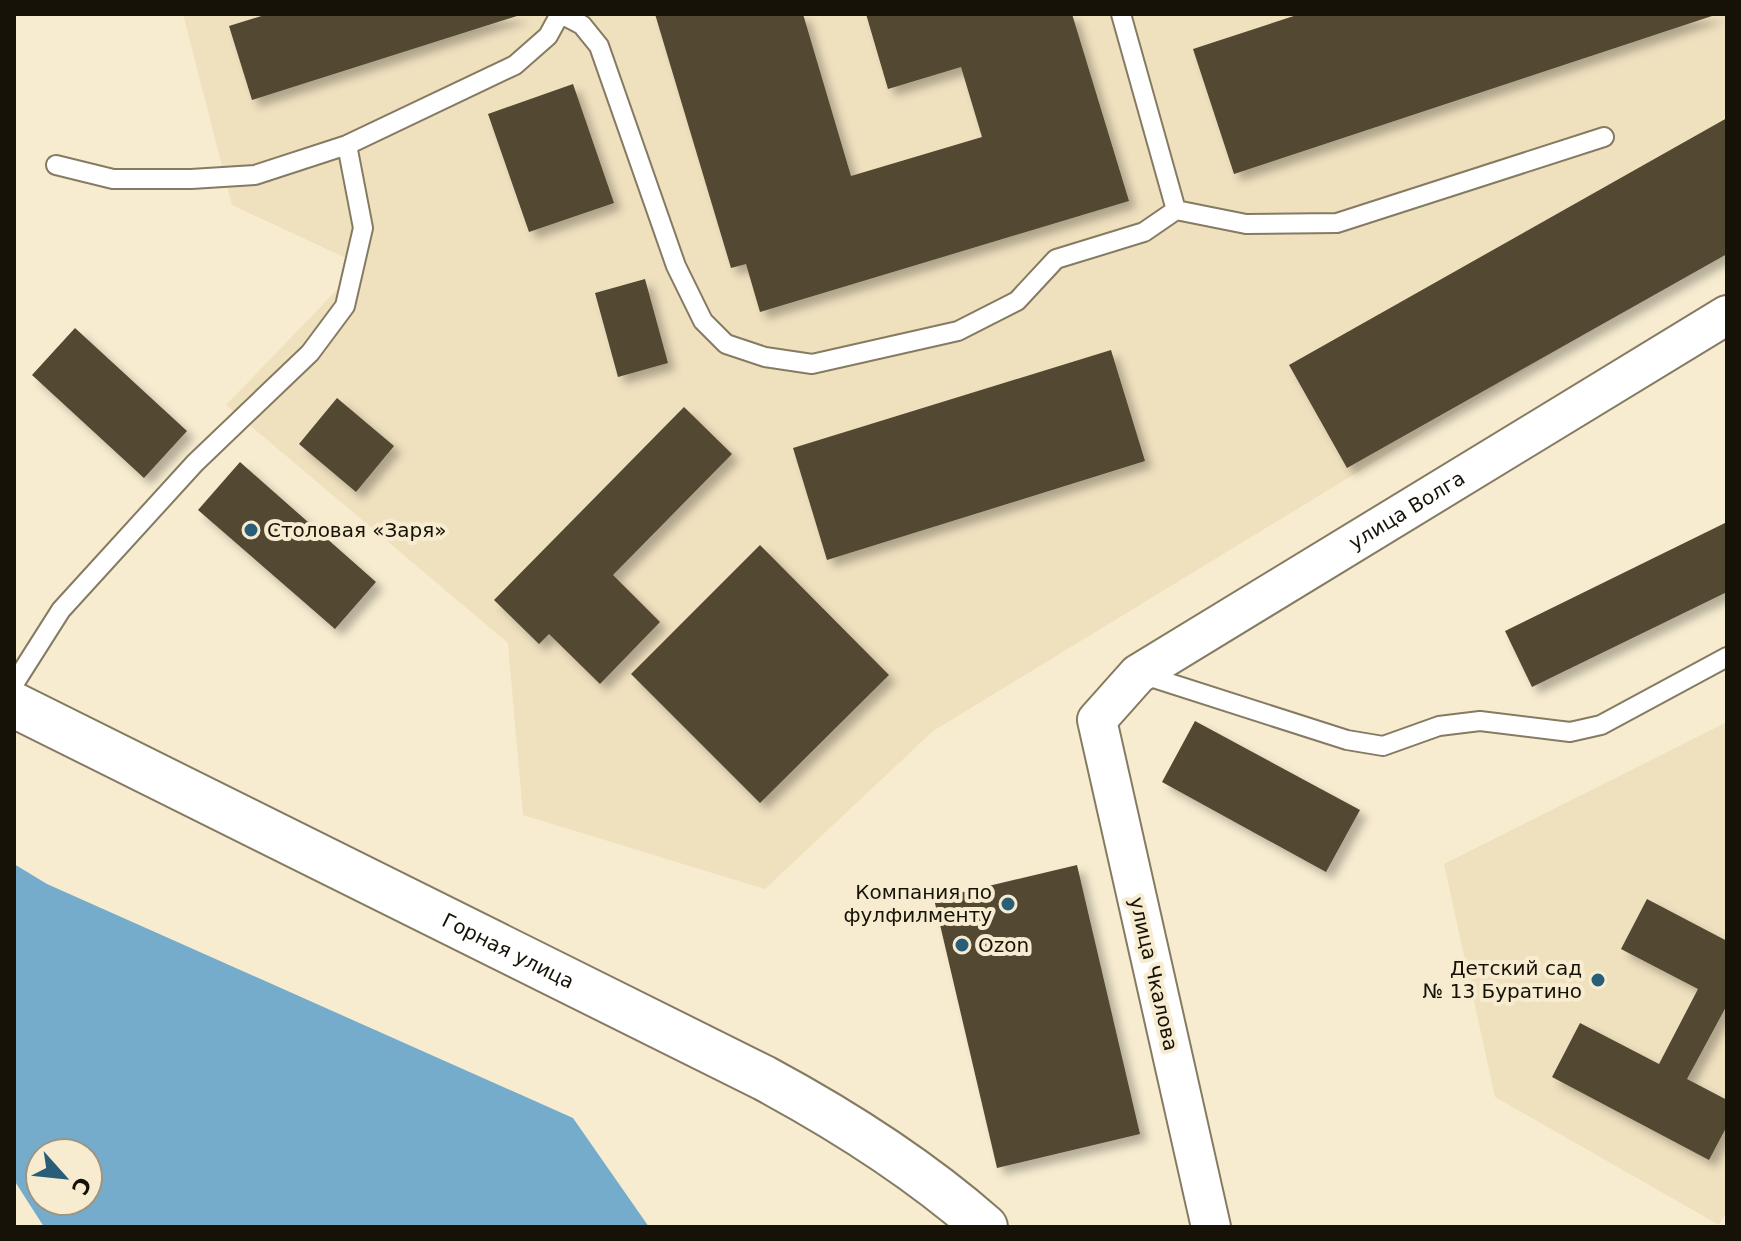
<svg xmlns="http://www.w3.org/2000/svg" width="1741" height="1241" font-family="'DejaVu Sans',sans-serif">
	<defs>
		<filter id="shadow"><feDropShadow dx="7" dy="7" stdDeviation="4" flood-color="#0004"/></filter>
	</defs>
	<rect width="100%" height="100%" fill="#f7ecd0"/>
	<path fill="#efe0be" d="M 183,14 L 1727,14 L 1727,247 L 933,731 L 765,889 L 523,815 L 508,643 L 226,405 L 361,265 L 232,205 Z
		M 1727,722 L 1727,1211 L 1719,1225 L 1495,1097 L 1444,864 Z"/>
	<path fill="#75accc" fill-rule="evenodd" d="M 14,864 L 47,884 L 573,1118 L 649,1227 L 44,1227 L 14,1180 ZM 40,1153 L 88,1153 L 88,1201 L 40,1201 Z"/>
	<path fill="#524831" filter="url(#shadow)" d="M 268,14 L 520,14 L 520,15 L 252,100 L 229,26 Z
		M 655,14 L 803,14 L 851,176 L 982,137 L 961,67 L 888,89 L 866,14 L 1072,14 L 1129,201 L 760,312 L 746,264 L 731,268 Z
		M 1300,14 L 1715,14 L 1715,15 L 1234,174 L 1193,49 Z
		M 573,84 L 614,203 L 529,232 L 488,114 Z
		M 1727,118 L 1727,254 L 1347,468 L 1289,365 Z
		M 645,279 L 668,363 L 618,377 L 595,293 Z
		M 75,328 L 187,431 L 144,478 L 32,375 Z
		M 1111,350 L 1145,461 L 827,560 L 793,448 Z
		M 337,398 L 394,446 L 356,492 L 299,444 Z
		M 684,407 L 732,454 L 613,575 L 660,622 L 600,684 L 549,634 L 539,644 L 494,600 Z
		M 240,462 L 376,582 L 335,629 L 198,510 Z
		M 1727,522 L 1727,592 L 1532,687 L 1505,631 Z
		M 760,545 L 889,675 L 760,803 L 631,674 Z
		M 1195,721 L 1360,810 L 1326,872 L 1162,782 Z
		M 1077,865 L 1140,1134 L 997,1168 L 934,899 Z
		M 1647,899 L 1727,941 L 1727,1005 L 1687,1079 L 1727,1100 L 1727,1126 L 1709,1160 L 1552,1077 L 1580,1023 L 1659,1064 L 1698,989 L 1621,949 Z"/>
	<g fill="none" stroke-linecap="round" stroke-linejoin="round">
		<defs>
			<path id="service" d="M 561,14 L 582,25 L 599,46 L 676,266 L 703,321 L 726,344 L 765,357 L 812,364 L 958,331 L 1017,301 L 1056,259 L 1144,232 L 1176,210 L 1121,14
				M 56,165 L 113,179 L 191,179 L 255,175 L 347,145
				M 1176,210 L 1246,224 L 1337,223 L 1604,137
				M 1141,674 L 1347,740 L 1383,746 L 1439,726 L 1480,721 L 1570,732 L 1601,725 L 1727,657
				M 14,684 L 61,610 L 195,463 L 310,353 L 345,306 L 363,228 L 347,145 L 515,65 L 548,36 L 560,14"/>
			<g id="minor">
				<path id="s1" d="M 1211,1227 L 1097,720 L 1138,674 L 1727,315"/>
			</g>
			<g id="primary">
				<path id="s2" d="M 14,705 L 764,1078 C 842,1120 918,1168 985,1227"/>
			</g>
		</defs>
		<use href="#service" stroke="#857a62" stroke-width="22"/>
		<use href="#minor" stroke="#857a62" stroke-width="42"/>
		<use href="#primary" stroke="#857a62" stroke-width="48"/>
		<use href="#service" stroke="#fff" stroke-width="18"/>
		<use href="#minor" stroke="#fff" stroke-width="38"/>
		<use href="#primary" stroke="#fff" stroke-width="44"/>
	</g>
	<g fill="#295e79" stroke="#f7ecd0" stroke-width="3">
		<circle cx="251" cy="530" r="8"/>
		<circle cx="1008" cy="904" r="8"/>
		<circle cx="962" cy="945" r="8"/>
		<circle cx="1598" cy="980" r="8"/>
	</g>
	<g text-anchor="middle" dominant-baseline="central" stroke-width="8" stroke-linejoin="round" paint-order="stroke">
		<g font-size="20" fill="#161208" stroke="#f7ecd0">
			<text stroke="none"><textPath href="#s1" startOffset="896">улица Волга</textPath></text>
			<text stroke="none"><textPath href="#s2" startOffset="552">Горная улица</textPath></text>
			<text transform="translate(1154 974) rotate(77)">улица Чкалова</text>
		</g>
		<g font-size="20" fill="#161208" stroke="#f7ecd0" text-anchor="start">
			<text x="267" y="530">Столовая «Заря»</text>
			<text x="992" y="892" text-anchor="end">Компания по<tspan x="992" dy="23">фулфилменту</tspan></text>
			<text x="978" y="945">Ozon</text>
			<text x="1582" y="968" text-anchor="end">Детский сад<tspan x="1582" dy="23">№ 13 Буратино</tspan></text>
		</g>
	</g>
	<rect width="1741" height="1241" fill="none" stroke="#161208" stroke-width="32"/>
	<g transform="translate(64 1177) rotate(117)"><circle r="38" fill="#f7ecd0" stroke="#9d9580" stroke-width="2"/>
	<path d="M0-6L14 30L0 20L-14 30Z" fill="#295e79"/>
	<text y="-12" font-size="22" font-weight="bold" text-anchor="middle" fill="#161208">С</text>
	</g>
</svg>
